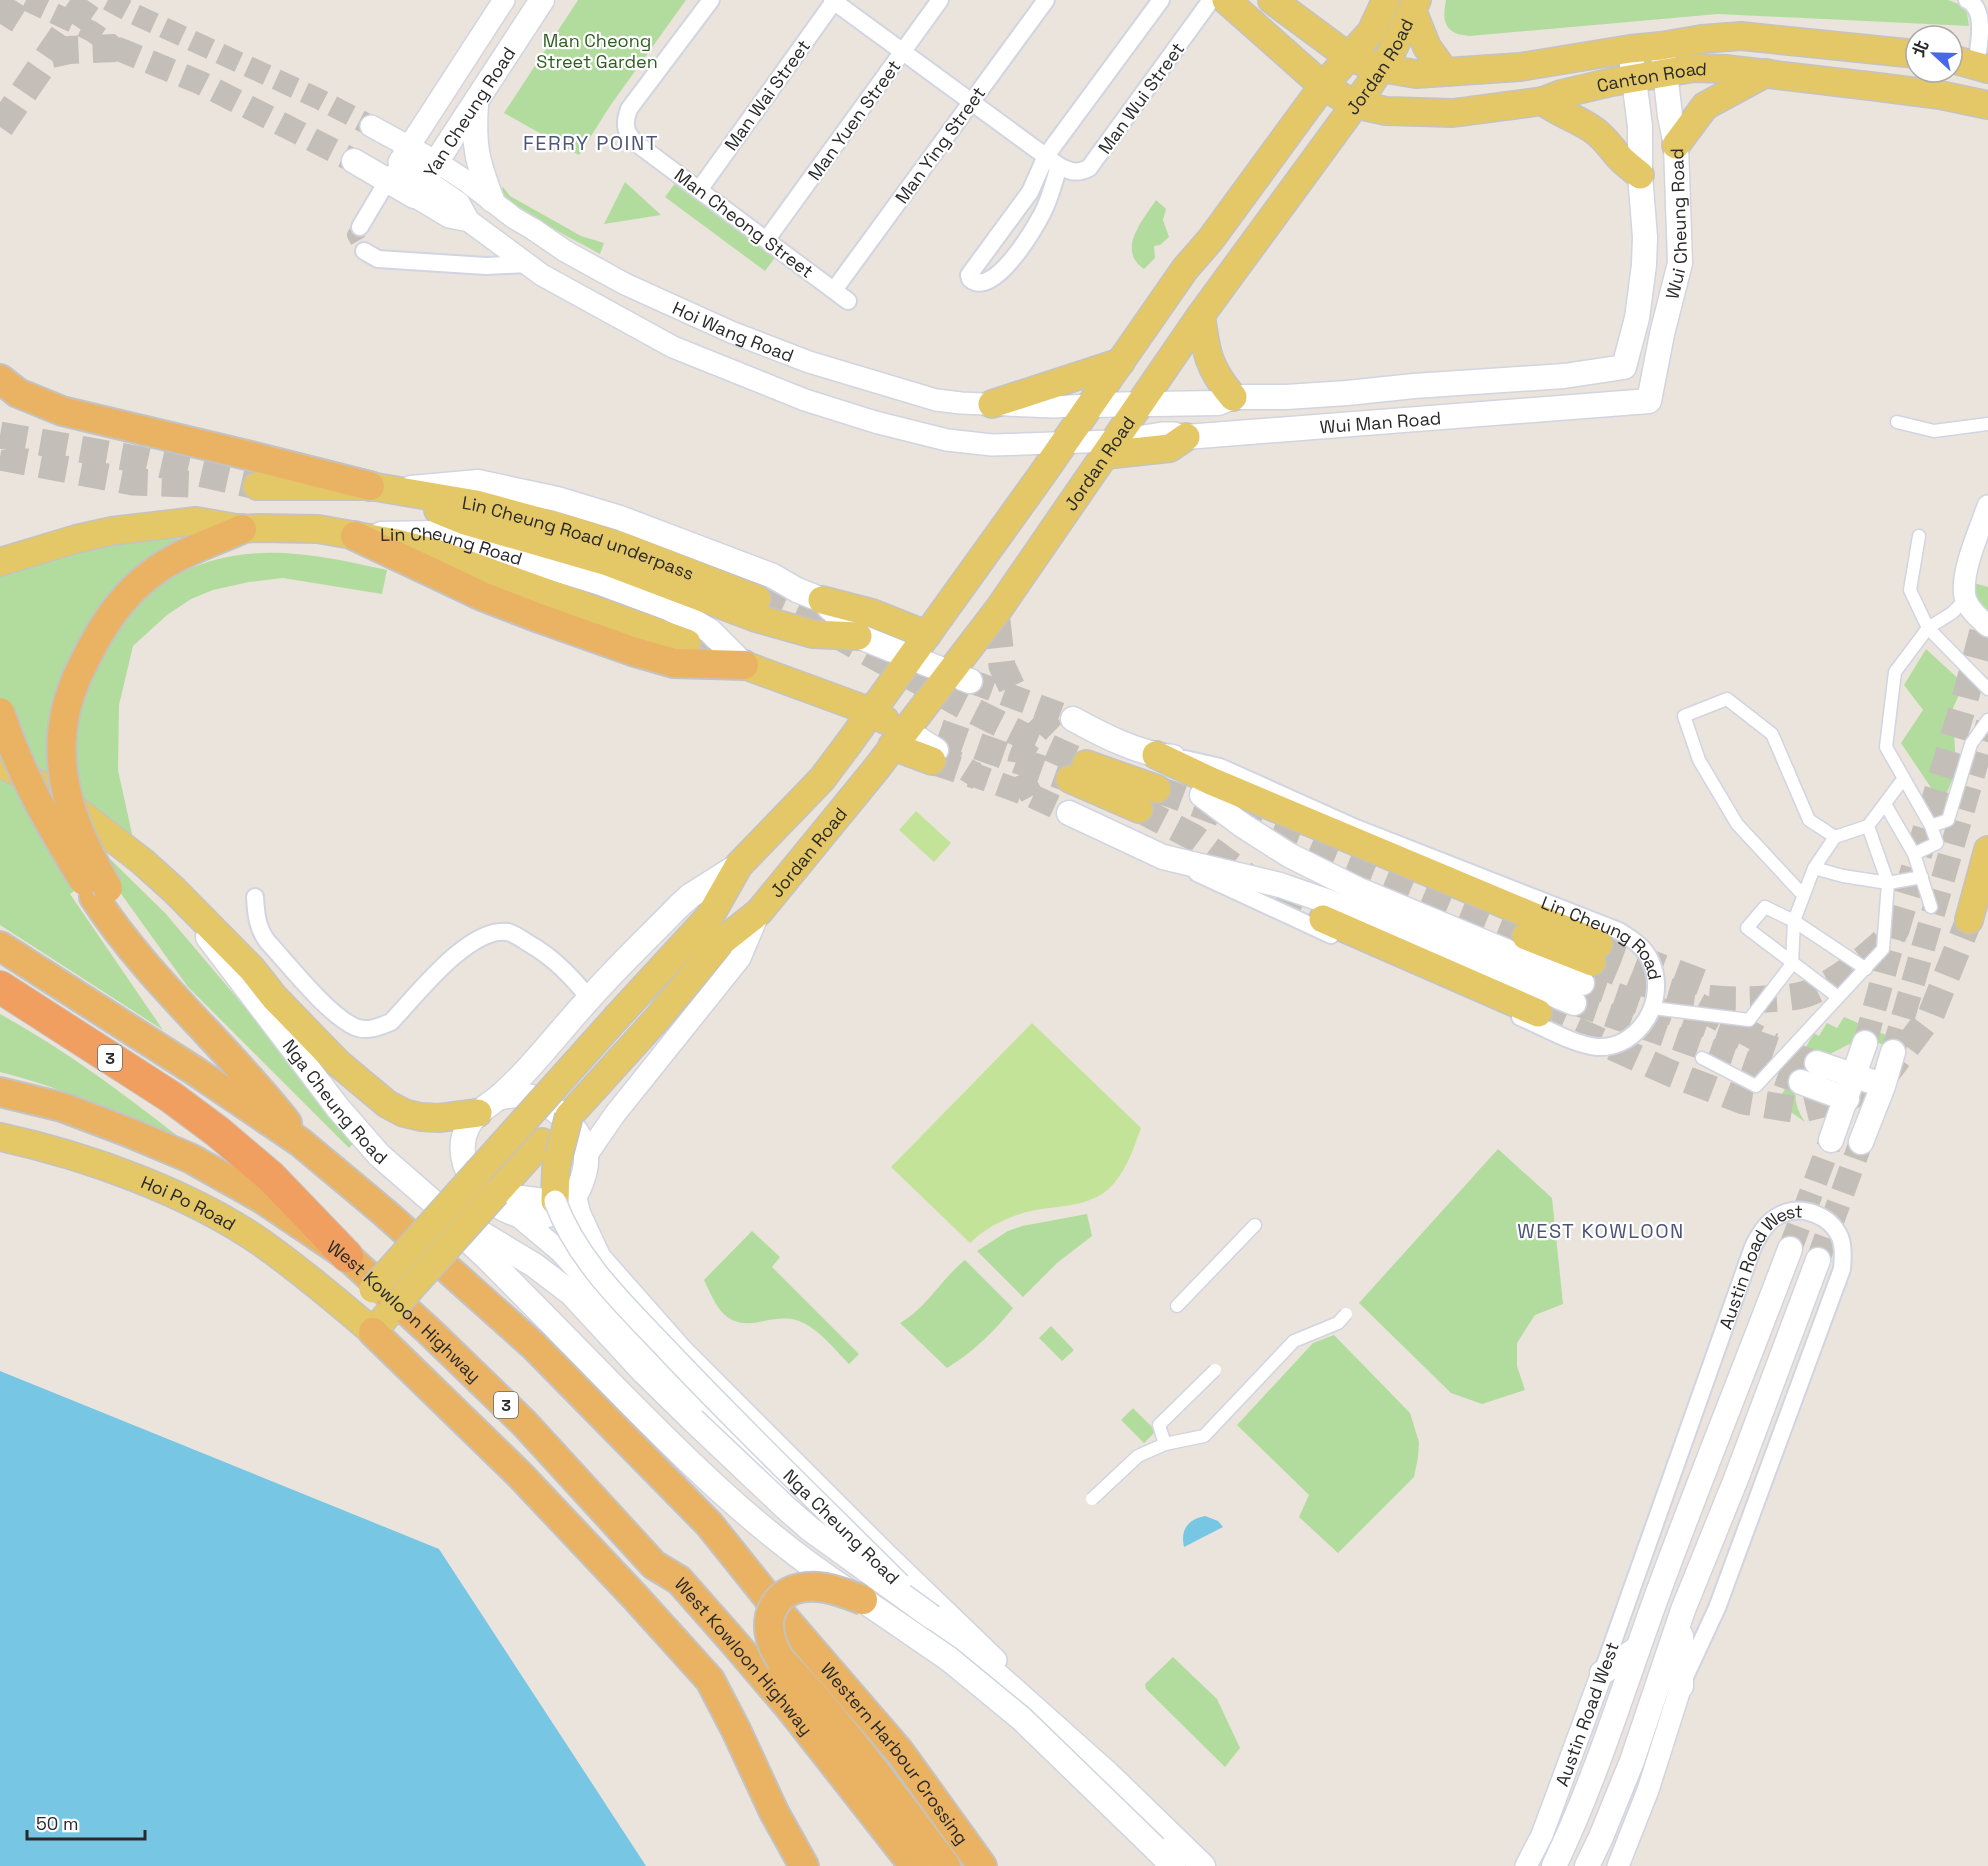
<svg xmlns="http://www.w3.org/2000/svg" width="1988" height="1866" font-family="'Space Grotesk','Noto Sans TC',sans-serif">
	<rect width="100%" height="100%" fill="#eae4dc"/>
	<path fill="#b2dc9d" d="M 578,0 L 686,0 L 610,106 L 579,155 L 504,113 Z
		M 1446,0 L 1948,0 L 1969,8 L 1967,13 L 1969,26 L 1718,14 L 1469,36 C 1444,34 1442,21 1446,0 Z
		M 679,178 L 779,252 L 765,271 L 665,197 Z
		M 625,182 L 661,215 L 604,224 Z
		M 503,187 L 510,196 L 581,236 L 604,243 L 600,254 L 526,214 L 500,193 Z
		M 1156,200 L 1166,209 L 1163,220 L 1169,237 L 1160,245 L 1154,246 L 1155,258 L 1144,269 C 1116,250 1143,220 1156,200 Z
		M 166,533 L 177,536 L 177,540 L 171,549 L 117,591 L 85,637 L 66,679 L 88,687 C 98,661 108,632 127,611 C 137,598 152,588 166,580 C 241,538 308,553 387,570 L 382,594 L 283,578 L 249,582 L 213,590 L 191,599 L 167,615 L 133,646 L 119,705 L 118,770 L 132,834 L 111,835 L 54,782 L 0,753 L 0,574 C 53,553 109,537 166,533 Z
		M 1974,583 L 1988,587 L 1988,616 C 1978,606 1974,596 1974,583 Z
		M 1926,649 L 1964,684 L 1953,708 L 1956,771 L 1942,804 L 1901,743 L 1923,710 L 1904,685 Z
		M 0,777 L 53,806 L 102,851 L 166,914 L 277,1045 L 361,1135 L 349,1148 L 188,987 L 104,870 L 70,894 L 163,1030 L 0,925 Z
		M 0,1014 C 64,1049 123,1093 180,1138 L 177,1142 C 120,1114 62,1087 0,1072 Z
		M 1844,1017 L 1886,1035 L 1884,1045 C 1861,1036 1852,1043 1832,1053 C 1802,1067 1783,1090 1805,1122 L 1788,1110 L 1792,1103 L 1781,1096 L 1785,1089 L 1781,1087 L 1794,1065 L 1789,1062 L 1801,1044 L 1806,1047 L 1814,1033 L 1819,1036 L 1827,1023 L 1837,1028 Z
		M 1498,1149 L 1552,1198 L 1563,1304 L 1535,1315 L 1517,1343 L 1517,1366 L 1525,1390 L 1482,1404 L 1451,1393 L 1359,1303 Z
		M 1087,1214 L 1092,1236 L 1057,1263 L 1023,1297 L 977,1251 L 1008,1231 L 1022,1226 Z
		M 752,1231 L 780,1257 L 772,1267 L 859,1354 L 849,1364 C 834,1349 818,1327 796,1320 C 787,1317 774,1319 764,1321 C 726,1330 718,1310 704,1280 Z
		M 965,1260 L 1013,1308 C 994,1332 973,1352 947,1368 L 900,1323 C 927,1308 941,1279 965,1260 Z
		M 1051,1326 L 1074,1350 L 1062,1361 L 1039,1338 Z
		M 1334,1335 L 1410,1413 L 1419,1442 L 1418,1457 L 1414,1477 L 1338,1553 L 1299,1517 L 1309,1495 L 1237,1425 L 1313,1343 Z
		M 1133,1408 L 1156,1431 L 1144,1443 L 1121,1420 Z
		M 1173,1657 L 1217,1699 L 1240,1748 L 1225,1767 L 1146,1689 L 1145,1684 Z"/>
	<path fill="#c3e399" d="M 916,811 L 951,843 L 934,862 L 899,830 Z
		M 1032,1023 L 1141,1128 C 1134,1147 1128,1166 1115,1182 C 1095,1207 1064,1205 1035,1210 C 1011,1215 988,1226 970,1243 L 891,1167 Z"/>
	<path fill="#77c7e4" d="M 0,1371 L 439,1549 L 646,1866 L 0,1866 Z
		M 1205,1516 L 1218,1521 L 1223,1527 L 1184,1547 C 1180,1530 1188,1519 1205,1516 Z"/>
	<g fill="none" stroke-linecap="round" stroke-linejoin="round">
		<path stroke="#c3bfb8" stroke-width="16" stroke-dasharray="16 8" stroke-linecap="butt" d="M 360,227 L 355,235 L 364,251"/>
		<path stroke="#c3bfb8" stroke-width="21" stroke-dasharray="21 10" stroke-linecap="butt" d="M 26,0 L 91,31 L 116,48
			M 108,0 L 134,14 L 319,99 L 371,126"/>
		<path stroke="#c3bfb8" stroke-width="24" stroke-dasharray="24 12" stroke-linecap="butt" d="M 116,48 L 201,83 L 354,161
			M 970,681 L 1073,719
			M 936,750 L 977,776 L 1032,796 L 1069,813
			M 1032,796 C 1027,787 1019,776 1019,765 C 1021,744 1043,726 1056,712
			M 1582,983 L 1817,1063
			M 1574,1003 L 1801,1082
			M 1865,1043 L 1896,930
			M 1893,1052 L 1988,723
			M 1790,1249 L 1831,1140
			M 1818,1260 L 1861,1142"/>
		<path stroke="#c3bfb8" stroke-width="27" stroke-dasharray="27 14" stroke-linecap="butt" d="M 0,435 L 136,459 L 257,486
			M 0,457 L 133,482 L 191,484
			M 757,599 L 833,633 L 962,705 L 1032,740 L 1086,764
			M 997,621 L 1002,666 L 1017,698
			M 687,643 L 741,662
			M 862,705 L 1070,779
			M 932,761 L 977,776
			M 1157,789 L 1309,846 L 1526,936
			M 1139,809 L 1195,838 L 1260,886 L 1323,919
			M 1599,944 L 1714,987
			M 1592,962 C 1619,972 1647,986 1674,993 C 1704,1000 1736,1001 1766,999 C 1780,998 1798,998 1811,992 C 1845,977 1870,954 1896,930 L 1965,699 L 1988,612
			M 1698,1006 L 1772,1046
			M 1538,1013 L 1670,1073 L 1743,1101 L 1798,1110 L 1848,1098 L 1884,1077 L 1931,1015 L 1969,920"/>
		<path stroke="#c3bfb8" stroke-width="28" stroke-dasharray="28 14" stroke-linecap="butt" d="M 0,24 L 15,0
			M 51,54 L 69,50 L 116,48
			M 0,127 L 87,0"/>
		<defs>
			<path id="pedestrian" d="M 1897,422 L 1934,431 L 1988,424
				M 1919,536 L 1910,590 L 1928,628 L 1988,689
				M 1885,804 L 1914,854
				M 1931,826 L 1886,747 L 1895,672 L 1928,628 L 1952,613 L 1966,599
				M 1814,868 L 1843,876 L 1888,883 L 1922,877
				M 1803,895 L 1737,824 L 1699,760 L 1684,716 L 1727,699 L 1772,734 L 1809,820 L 1835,837
				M 1931,907 L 1914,854 L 1937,843 L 1931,826 L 1948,820 L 1971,744 L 1988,720
				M 1838,997 L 1747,928 L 1765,907 L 1794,921 L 1866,969
				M 1653,1008 L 1749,1020 L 1792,964 L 1794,921 L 1814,868 L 1835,837 L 1868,826 L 1904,778
				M 1702,1058 L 1756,1086 L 1883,949 L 1888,883 L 1868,826
				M 1177,1306 L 1255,1225"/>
			<g id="minor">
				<path d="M 711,0 L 629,109 C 624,123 624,132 636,143 L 848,301"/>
				<path d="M 832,0 L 1059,166 C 1071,172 1077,174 1089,168 L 1211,0"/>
				<path d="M 1967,0 C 1988,9 1978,48 1976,66"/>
				<path d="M 1059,166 C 1054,182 1050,199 1042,214 C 1033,231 993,299 970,279 L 969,275 L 1030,192 L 1046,156 L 1161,0"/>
				<path d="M 699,190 L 835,0"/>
				<path d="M 360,227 L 392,173"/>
				<path d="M 767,239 L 940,0"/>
				<path d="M 364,251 L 378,259 L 486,266 L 527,264"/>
				<path d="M 834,290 L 1046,0"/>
				<path id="s1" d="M 1185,759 L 1220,767 L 1356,828 L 1619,931 C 1632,939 1645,947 1651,962 C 1668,999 1640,1049 1597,1047 C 1574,1045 1542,1026 1520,1017"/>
				<path d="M 1197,873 L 1331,935"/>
				<path d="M 255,897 C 256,914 257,927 267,941 C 288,964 328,1015 355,1027 C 367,1032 379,1027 391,1022 C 416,996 469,926 508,932 C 515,934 522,939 528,943 C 553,957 571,976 589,998"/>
				<path id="s2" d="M 1602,1673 L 1753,1247 C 1759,1234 1767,1221 1780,1215 C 1801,1204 1830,1215 1840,1237 C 1844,1247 1843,1259 1842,1269 L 1717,1608 L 1684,1679"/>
			</g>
			<g id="tertiary">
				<path id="s3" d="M 371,126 L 437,162 L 466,181 L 514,218 L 533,229 L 565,251 L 625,284 L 731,332 L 809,362 L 936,400 L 961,403 L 1054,407 L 1088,405"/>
				<path d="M 414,196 L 449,217 L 469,221 L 542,275 L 673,347 L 805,400 L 875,422 L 947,440 L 992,445 L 1113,441 L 1162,433 L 1174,433 L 1186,437"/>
				<path d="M 469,221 L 459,203 L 399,162 L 504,0"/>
				<path d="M 1988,506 C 1980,530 1960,572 1965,597 C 1968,609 1979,618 1988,626"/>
				<path d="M 586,1156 L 615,1114 L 740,958 L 759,913"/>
				<path d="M 496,1193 L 555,1201"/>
				<path d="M 575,1195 L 580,1214 L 600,1257 L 682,1350 L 888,1556 L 996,1660"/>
				<path d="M 518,1216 L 561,1252 L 676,1380 L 842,1543"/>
				<path d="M 1526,1866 L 1542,1835 L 1602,1673"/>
				<path d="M 1618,1866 L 1648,1790 L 1681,1686"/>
			</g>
			<g id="secondary">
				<path d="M 476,104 C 473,146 477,161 492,200"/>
				<path id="s4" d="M 354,161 L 414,196 L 542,0"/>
				<path d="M 1088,405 L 1218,403 L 1233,397 L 1286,397 L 1347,393 L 1414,386 L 1564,376 L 1624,367 L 1637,318 L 1644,265 L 1645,237 L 1640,175 L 1640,126 L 1630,49"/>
				<path id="s5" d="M 1186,437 L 1649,401 L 1662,334 L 1680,263 L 1676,145 L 1670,116 L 1663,54"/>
				<path d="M 411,488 L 478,482 L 557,499 L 620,518 L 773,576 L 797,590 L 822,600 L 858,636 L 970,681"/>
				<path id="s6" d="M 381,534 L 438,533 L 601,583 L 668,608 L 690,619 L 710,631 L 744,665"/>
				<path d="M 1073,719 C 1104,736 1139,754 1173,757"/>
				<path d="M 905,730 L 936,750"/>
				<path d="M 1202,795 L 1242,825 L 1289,855 L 1357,889 L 1582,983"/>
				<path d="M 1069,813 L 1163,857 L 1280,885 L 1329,902 L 1574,1003"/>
				<path id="s7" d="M 208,937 L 338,1108 L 379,1155 L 433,1202 L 459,1220 L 534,1265 L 572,1294 L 644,1372 L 693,1420"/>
				<path d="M 1817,1063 L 1870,1081"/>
				<path d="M 1801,1082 L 1847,1099"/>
				<path d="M 498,1098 C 506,1096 513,1095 521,1095 C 549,1098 583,1129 586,1157 C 587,1168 583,1178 579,1188 C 573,1201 560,1212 545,1216 C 523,1221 500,1210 484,1194 C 467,1177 456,1152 467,1128 C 474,1113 487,1107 499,1097 C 507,1090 515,1082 522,1075 C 545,1051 565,1025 588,1000 C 617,967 649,937 679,906 L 690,896 L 739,865"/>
				<path d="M 1831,1140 L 1865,1043"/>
				<path d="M 1861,1142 L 1883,1086 L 1893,1052"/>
				<path d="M 460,1233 L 485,1256 C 530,1301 574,1346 619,1392 C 691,1465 761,1534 848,1591"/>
				<path d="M 932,1617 L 1108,1774 L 1203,1866"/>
				<path d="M 1602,1673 L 1638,1648"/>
				<path d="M 1681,1686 L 1681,1636"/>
				<path d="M 1155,1848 L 1173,1866"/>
				<path d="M 1554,1866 C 1597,1777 1625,1682 1659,1590 C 1701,1476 1747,1363 1790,1249"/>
				<path d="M 1587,1866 L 1601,1837 L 1632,1761 L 1683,1610 L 1736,1479 L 1818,1260"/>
			</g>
			<g id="primary">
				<path id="s8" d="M 1226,0 L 1323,86 L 1354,104 L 1386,111 L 1453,113 L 1543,101 L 1561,94 L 1612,82 L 1694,68 L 1725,69 L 1878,87 L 1940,95 L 1988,105"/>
				<path d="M 1272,0 L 1349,57 L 1380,68 L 1416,74 L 1520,67 L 1630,49 L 1661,46 L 1702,39 L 1741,36 L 1916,54"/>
				<path d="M 1412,10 L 1427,47 L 1445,72"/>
				<path d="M 1952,59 L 1988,69"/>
				<path d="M 1543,101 C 1558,113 1576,118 1592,129 C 1605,137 1611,149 1622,160 C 1627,165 1634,170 1640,175"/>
				<path d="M 1676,145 L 1705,106 L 1766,73"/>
				<path d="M 1201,315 C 1206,352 1208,368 1233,397"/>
				<path d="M 992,404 L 1121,362"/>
				<path d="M 1105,455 L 1170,448 L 1186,437"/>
				<path id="s9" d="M 257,486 L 370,486 L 476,504 L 571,530 L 627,548 L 757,599"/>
				<path d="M 438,510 L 465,521 L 608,562 L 756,618 L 813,634 L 858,636"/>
				<path d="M 0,562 L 76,539 L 112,531 L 196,521 L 242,529 L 257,528 L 318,529 L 397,543 L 436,553 L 687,643"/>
				<path d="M 822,600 L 872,613 L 927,635"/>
				<path d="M 744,665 L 872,712 L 885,720"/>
				<path d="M 892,746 L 932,761"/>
				<path d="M 1156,755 L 1211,781 L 1599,944"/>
				<path d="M 0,763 L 53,792 L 143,862 L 174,890 L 252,969 L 274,997 L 338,1063 L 387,1104 L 404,1113 L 421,1117 L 439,1118 L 478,1113"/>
				<path d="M 1086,764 L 1157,789"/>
				<path d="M 1070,779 L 1139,809"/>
				<path d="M 1323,919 L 1538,1013"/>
				<path d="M 1969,920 L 1988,850"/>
				<path d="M 1526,936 L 1592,962"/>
				<path d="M 617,1017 L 710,916 L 739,865 L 822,779 L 849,743 L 1041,476 L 1185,269 L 1211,239 L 1323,86 L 1371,32 L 1386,0"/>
				<path id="s10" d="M 569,1116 L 656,1020 L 721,942 L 759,912 L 876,769 L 998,610 L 1201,315 L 1368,87 L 1391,53 L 1417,0"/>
				<path id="s11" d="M 0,1137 C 87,1156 188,1192 262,1243 C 300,1270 337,1301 373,1332 L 393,1308"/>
				<path d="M 496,1193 L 542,1142"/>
				<path d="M 555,1201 L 556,1168 L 559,1155"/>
			</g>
			<g id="trunk">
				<path d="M 0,379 L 18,393 L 62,411 L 255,457 L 370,486"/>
				<path d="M 355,536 L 482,596 L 539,618 L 632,651 L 674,663 L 744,665"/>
				<path d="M 76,679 C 99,629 124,586 174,559 C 195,547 220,539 242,529"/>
				<path d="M 94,897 C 148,980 226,1045 287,1123"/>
				<path id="s12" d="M 0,946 L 192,1069 L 300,1142 L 385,1213 L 534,1346 L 709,1524 L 786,1620 L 899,1751 L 982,1866"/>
				<path id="s13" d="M 0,1092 L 62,1107 L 128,1132 L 190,1158 L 261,1198 L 347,1256 L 429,1331 L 524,1423 L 654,1565 L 679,1580 L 731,1639 L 790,1708 L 914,1866"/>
				<path d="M 373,1332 L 520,1475 L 636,1598 L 710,1680 L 736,1730 L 774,1812 L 804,1866"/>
				<path d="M 781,1660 C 842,1724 893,1795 946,1866"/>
			</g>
			<path id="motorway" d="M 0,987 L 171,1097 L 218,1132 L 271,1177 L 347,1256"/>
		</defs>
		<use href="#pedestrian" stroke="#d1d4e1" stroke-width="15"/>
		<use href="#minor" stroke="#d1d4e1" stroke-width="20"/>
		<use href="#tertiary" stroke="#d1d4e1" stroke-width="24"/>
		<use href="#secondary" stroke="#d1d4e1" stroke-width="27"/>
		<use href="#primary" stroke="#c3c3c3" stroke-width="30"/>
		<use href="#trunk" stroke="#c3c3c3" stroke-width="32"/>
		<use href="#motorway" stroke="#c3c3c3" stroke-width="34"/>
		<use href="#pedestrian" stroke="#fff" stroke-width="12"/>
		<use href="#minor" stroke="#fff" stroke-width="16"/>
		<use href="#tertiary" stroke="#fff" stroke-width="21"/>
		<use href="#secondary" stroke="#fff" stroke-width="24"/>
		<use href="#primary" stroke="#e4c767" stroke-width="27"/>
		<use href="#trunk" stroke="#eab364" stroke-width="28"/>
		<use href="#motorway" stroke="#f09f61" stroke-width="32"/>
		<defs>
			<path id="pedestrian-bridge" d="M 1165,1444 L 1204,1436 L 1294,1341 L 1338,1323 L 1346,1314
				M 1092,1499 L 1138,1456 L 1165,1444 L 1159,1425 L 1215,1370"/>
			<g id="tertiary-bridge">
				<path id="s14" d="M 555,1201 C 578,1263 628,1308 672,1355 C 746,1433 824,1508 900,1584"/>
			</g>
			<path id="secondary-bridge" d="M 693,1420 L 786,1508 L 810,1529 L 932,1617
				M 863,1600 L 949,1659 L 1022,1719 L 1155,1848"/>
			<path id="primary-bridge" d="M 559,1155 L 569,1116
				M 373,1289 L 617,1017
				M 393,1308 L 496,1193"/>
			<path id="trunk-bridge" d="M 76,679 C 72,690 67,702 65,714 C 52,777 77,836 108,888
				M 0,712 C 21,776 49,824 84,881
				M 781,1660 C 756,1624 771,1584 818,1587 C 834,1588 849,1595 863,1600"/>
		</defs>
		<use href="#pedestrian-bridge" stroke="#d1d4e1" stroke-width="15" stroke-linecap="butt"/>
		<use href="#tertiary-bridge" stroke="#d1d4e1" stroke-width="24" stroke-linecap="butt"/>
		<use href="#secondary-bridge" stroke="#d1d4e1" stroke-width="27" stroke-linecap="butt"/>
		<use href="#primary-bridge" stroke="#c3c3c3" stroke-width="30" stroke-linecap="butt"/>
		<use href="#trunk-bridge" stroke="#c3c3c3" stroke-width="32" stroke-linecap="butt"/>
		<use href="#pedestrian-bridge" stroke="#fff" stroke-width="12"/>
		<use href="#tertiary-bridge" stroke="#fff" stroke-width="21"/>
		<use href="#secondary-bridge" stroke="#fff" stroke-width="24"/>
		<use href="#primary-bridge" stroke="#e4c767" stroke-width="27"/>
		<use href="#trunk-bridge" stroke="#eab364" stroke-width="28"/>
	</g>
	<g text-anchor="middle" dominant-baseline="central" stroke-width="4.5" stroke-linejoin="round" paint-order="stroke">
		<g fill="#fff" stroke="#696969" stroke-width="1.5">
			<rect x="98" y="1045" width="24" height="26" rx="4.5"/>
			<rect x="494" y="1392" width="24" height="26" rx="4.5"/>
		</g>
		<g font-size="16" font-weight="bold" fill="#292929">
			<text x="110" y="1058">3</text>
			<text x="506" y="1405">3</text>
		</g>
		<g font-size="18" fill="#2d5f20" stroke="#fff">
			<text x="597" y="40">Man Cheong<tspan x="597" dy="21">Street Garden</tspan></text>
		</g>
		<g font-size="18" fill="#292929" stroke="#fff">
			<text stroke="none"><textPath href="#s10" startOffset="1329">Jordan Road</textPath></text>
			<text stroke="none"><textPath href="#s8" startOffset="468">Canton Road</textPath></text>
			<text transform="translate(767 95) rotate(-54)">Man Wai Street</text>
			<text transform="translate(1141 98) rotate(-54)">Man Wui Street</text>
			<text stroke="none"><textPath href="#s4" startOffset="170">Yan Cheung Road</textPath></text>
			<text transform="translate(854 120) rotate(-54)">Man Yuen Street</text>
			<text transform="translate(940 145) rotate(-54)">Man Ying Street</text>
			<text transform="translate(744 223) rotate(37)">Man Cheong Street</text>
			<text stroke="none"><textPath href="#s5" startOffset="645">Wui Cheung Road</textPath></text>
			<text stroke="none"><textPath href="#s3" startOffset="418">Hoi Wang Road</textPath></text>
			<text stroke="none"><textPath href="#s5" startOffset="195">Wui Man Road</textPath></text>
			<text stroke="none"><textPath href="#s10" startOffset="843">Jordan Road</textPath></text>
			<text stroke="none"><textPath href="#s9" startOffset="328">Lin Cheung Road underpass</textPath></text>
			<text stroke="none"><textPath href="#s6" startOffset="72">Lin Cheung Road</textPath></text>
			<text stroke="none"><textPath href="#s10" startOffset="357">Jordan Road</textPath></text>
			<text stroke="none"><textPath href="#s1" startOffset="458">Lin Cheung Road</textPath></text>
			<text stroke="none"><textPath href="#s7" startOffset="208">Nga Cheung Road</textPath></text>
			<text stroke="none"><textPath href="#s11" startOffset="200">Hoi Po Road</textPath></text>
			<text stroke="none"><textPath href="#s2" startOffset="442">Austin Road West</textPath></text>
			<text stroke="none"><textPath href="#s13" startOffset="466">West Kowloon Highway</textPath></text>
			<text stroke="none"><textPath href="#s14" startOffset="436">Nga Cheung Road</textPath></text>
			<text stroke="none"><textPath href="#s13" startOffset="952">West Kowloon Highway</textPath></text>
			<text transform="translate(1587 1714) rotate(-70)">Austin Road West</text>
			<text stroke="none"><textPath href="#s12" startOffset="1214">Western Harbour Crossing</textPath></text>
		</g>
		<g font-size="20" letter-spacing="1.5" fill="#4d5576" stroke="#fff">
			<text x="591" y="143">FERRY POINT</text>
			<text x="1601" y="1231">WEST KOWLOON</text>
		</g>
	</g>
	<g transform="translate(1934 54) rotate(292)"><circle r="28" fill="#ffffff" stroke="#a9a9a9" stroke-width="1.5"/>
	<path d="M0-4.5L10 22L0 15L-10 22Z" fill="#4967ea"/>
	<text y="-9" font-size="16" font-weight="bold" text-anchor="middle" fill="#292929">北</text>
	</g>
	<path d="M27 1830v9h118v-9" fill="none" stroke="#292929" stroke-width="3"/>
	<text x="36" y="1830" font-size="18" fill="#292929" stroke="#ffffff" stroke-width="4.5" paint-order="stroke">50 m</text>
</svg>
